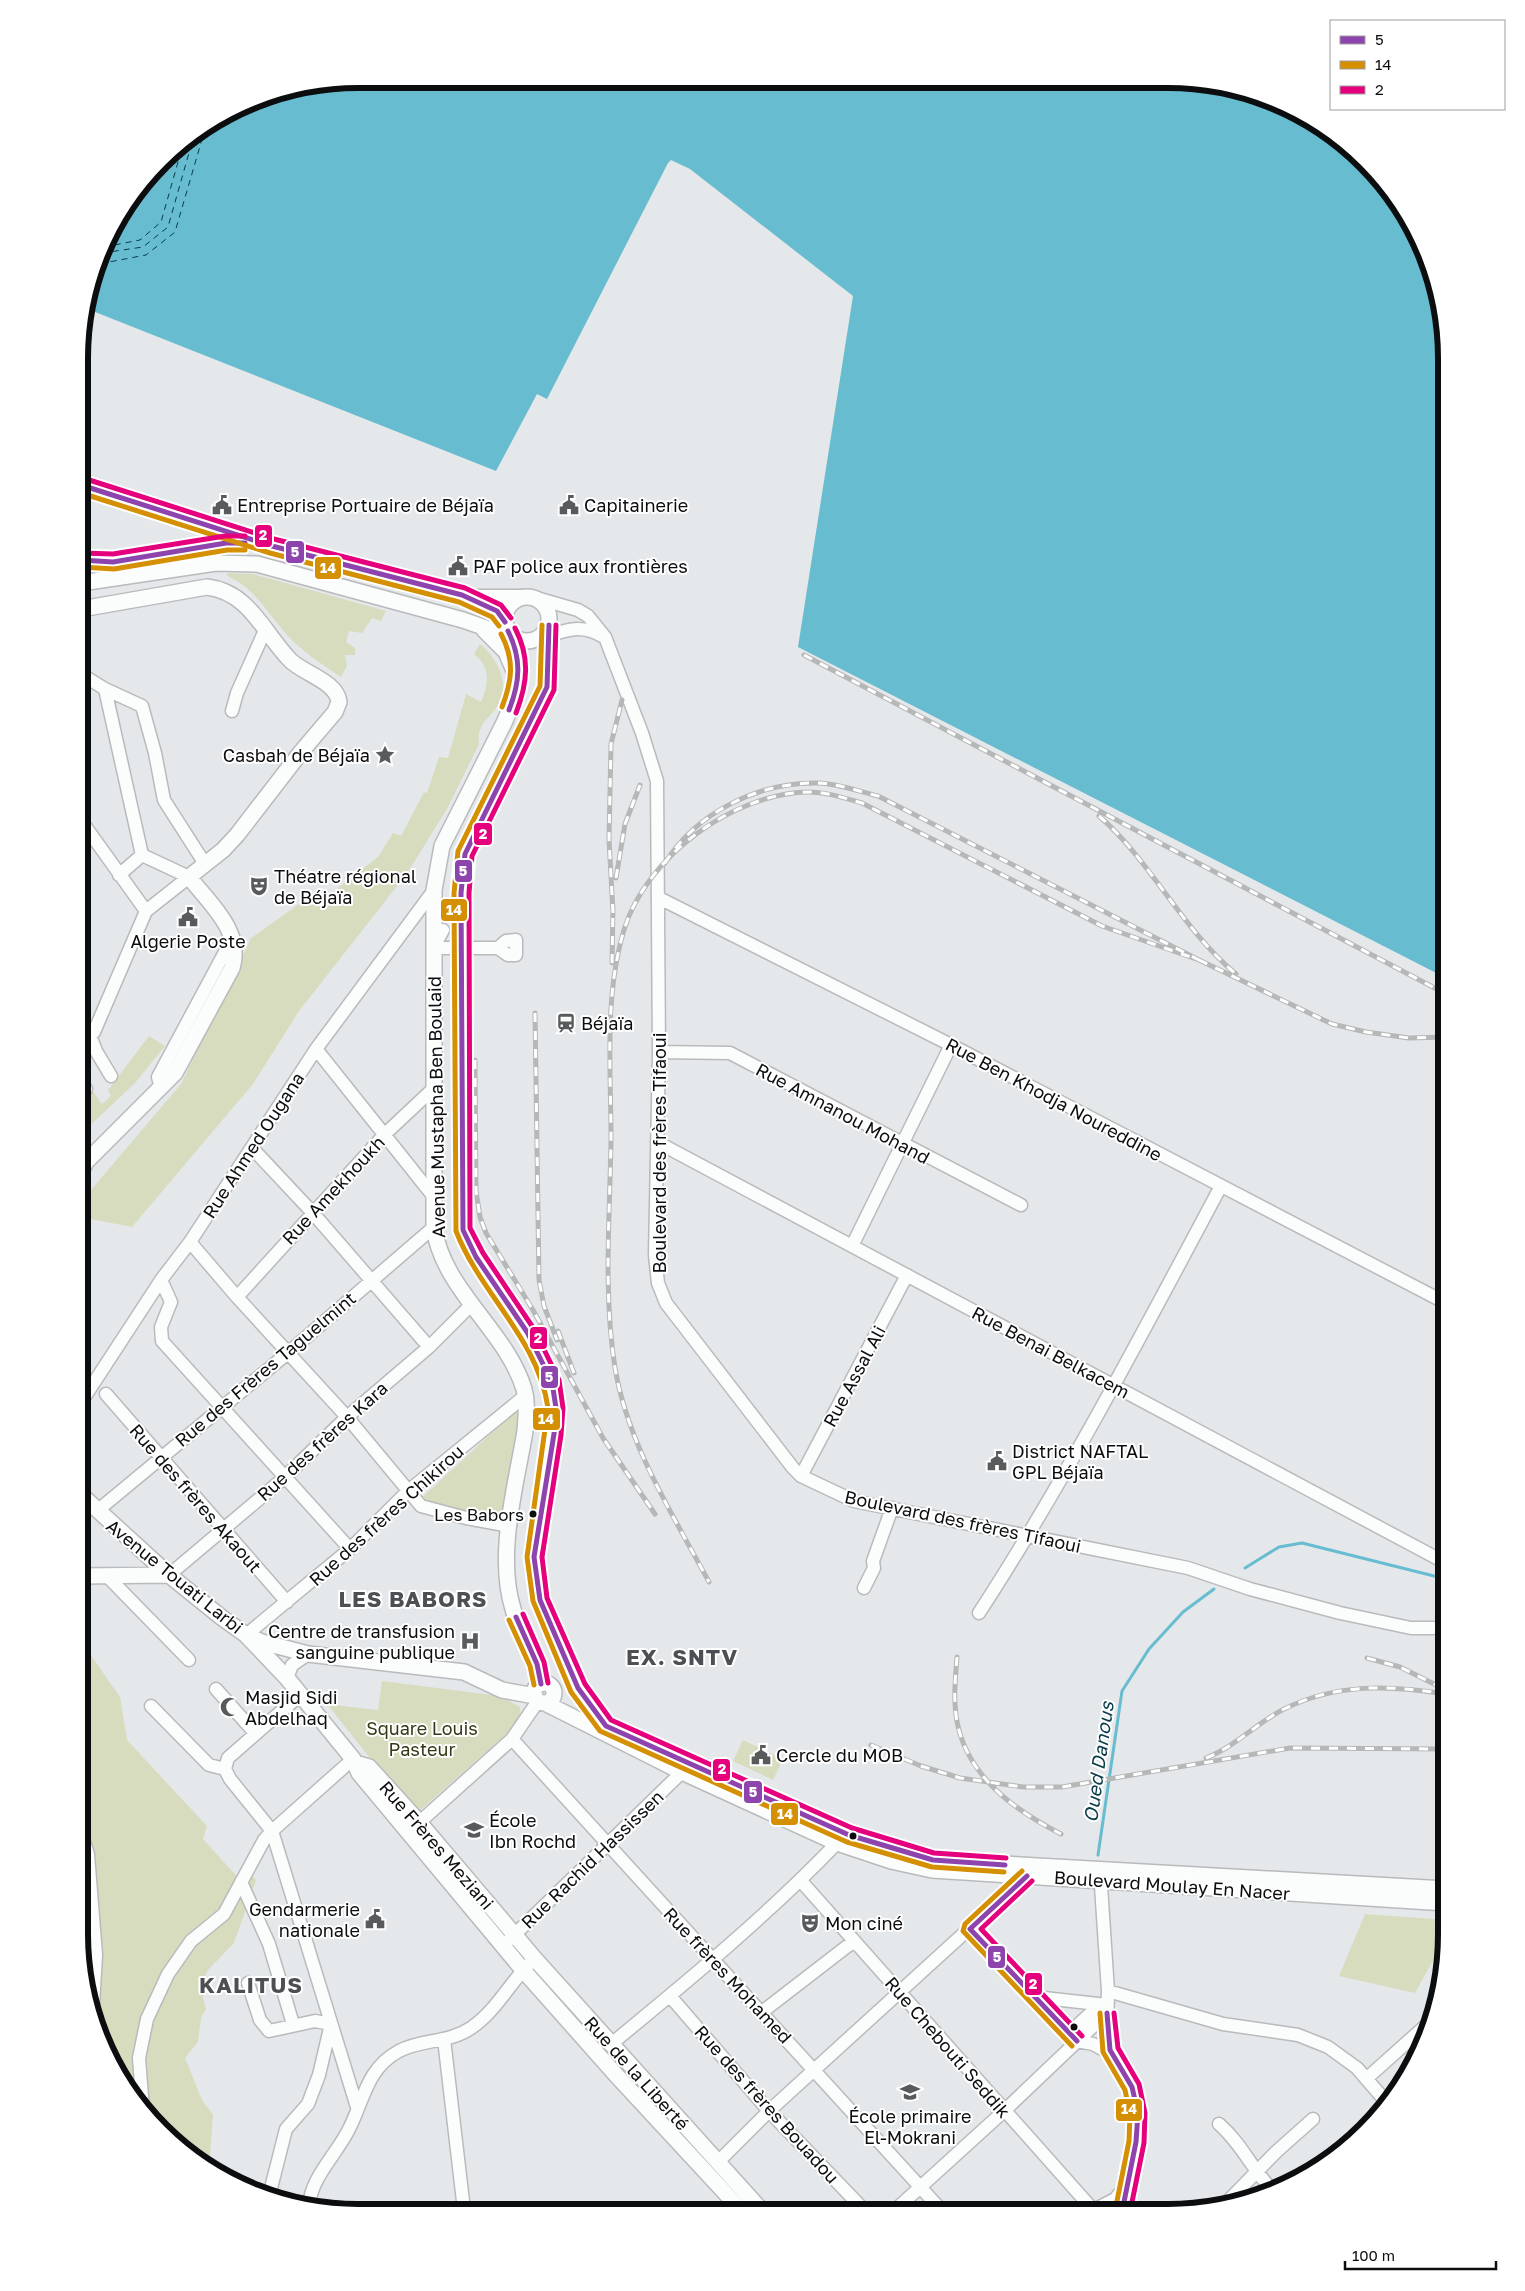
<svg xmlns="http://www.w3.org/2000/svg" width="1525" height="2291" font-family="'Golos Text',sans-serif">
	<rect width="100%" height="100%" fill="#e5e8eb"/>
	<path fill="#d8dcbe" d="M 227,573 L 253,574 L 386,611 L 381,621 L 372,618 L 362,633 L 349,631 L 346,642 L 355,648 L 355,655 L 345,655 L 347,666 L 341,677 C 323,665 304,653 289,637 C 269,616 255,587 227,576 Z
		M 480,644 C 498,658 513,688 495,710 C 486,720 476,728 479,744 L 447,809 L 408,872 L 299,1011 L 253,1084 L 132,1227 L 85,1218 L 85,1197 L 181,1084 L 251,938 L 316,892 L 326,901 L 334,899 L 339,887 L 378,857 L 393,833 L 401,836 L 424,792 L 427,793 L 439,757 L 448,758 L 466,694 L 481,702 C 489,683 491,668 474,654 Z
		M 149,1036 L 165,1046 L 135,1083 L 80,1135 L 80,1107 L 92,1090 L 102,1104 L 111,1096 L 108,1090 Z
		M 523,1404 L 502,1528 L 416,1503 Z
		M 79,1638 L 120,1697 L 127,1740 L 207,1826 L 203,1839 L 241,1881 L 251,1875 L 256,1880 L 234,1943 L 208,1970 L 200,1987 L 206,2009 L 201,2018 L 198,2042 L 185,2058 L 202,2100 L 213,2115 L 209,2167 L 188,2155 L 137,2103 L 100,2040 L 79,1933 Z
		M 382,1681 L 500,1696 L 520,1707 L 521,1721 L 417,1813 L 373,1762 L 327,1704 L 378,1710 Z
		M 743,1740 L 783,1759 L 773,1780 L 733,1761 Z
		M 1365,1914 L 1446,1920 L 1446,1937 L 1415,1993 L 1339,1976 Z"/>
	<path fill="#67bccf" d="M 357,79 L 1204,81 L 1274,100 L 1337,136 L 1388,188 L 1425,251 L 1446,358 L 1446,978 L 798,647 L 853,296 L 690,169 L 671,160 L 668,163 L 547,399 L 537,394 L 496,471 L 85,308 L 108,234 L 173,148 L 251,100 Z"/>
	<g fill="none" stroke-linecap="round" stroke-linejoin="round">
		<path stroke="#67bccf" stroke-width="3" d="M 1245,1568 L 1279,1547 L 1302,1543 L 1446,1579
			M 1098,1855 L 1122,1691 L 1149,1649 L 1183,1612 L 1214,1589"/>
		<path stroke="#083d49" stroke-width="1" stroke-dasharray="6 5" stroke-linecap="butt" d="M 104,247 L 140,240 L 161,222 L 184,141
			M 102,253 L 143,247 L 168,227 L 194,135
			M 100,260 L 109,262 L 146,255 L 175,232 L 205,129"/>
		<defs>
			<path id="minor" d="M 81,485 L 272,546 L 462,595 L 497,611 L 505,622
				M 81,560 L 113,562 L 226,543 L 251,544
				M 471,596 L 526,596
				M 533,597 L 578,610 L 588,616 L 605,637 L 642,733 L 657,781 L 659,1052 L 655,1255 L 658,1283 L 666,1303 L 793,1468 L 801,1476 L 854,1501 L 1188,1568 L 1250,1589 L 1340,1613 L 1411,1628 L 1446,1628
				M 536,640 C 561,632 578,622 602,636
				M 81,674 L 105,689 L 142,706 L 155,753 L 164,800 L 205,864
				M 105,689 L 142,855
				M 232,711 L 237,693 L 266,628
				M 80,819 L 146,911 L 189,877 L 142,855 L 119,875
				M 659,898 L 951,1045 L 1446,1303
				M 443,930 L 433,948 L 498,948
				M 516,940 L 516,955 L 508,955 L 498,948 L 506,941 Z
				M 90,1035 L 96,1051 L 111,1076
				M 80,1043 L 94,1032 L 146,911
				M 316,1049 L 434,1197
				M 659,1052 L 730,1053 L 1021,1205
				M 161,1088 L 158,1077 L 233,937
				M 80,1096 L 86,1089
				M 657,1142 L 1446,1563
				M 252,1148 L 312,1212 L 429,1347
				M 190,1242 L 237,1297 L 347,1417 L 421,1506 L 466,1518 L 510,1526
				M 852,1246 L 951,1045
				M 161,1280 L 171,1302 L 161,1327 L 162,1341 L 350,1549
				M 237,1297 L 385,1134 L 434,1088
				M 106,1394 L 287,1602
				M 80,1404 L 161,1280 L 190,1242 L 316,1049 L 434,890
				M 801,1476 L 907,1275
				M 97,1511 L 289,1352 L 434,1227
				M 169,1575 L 284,1478 L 347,1417 L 429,1347 L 472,1304
				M 107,1576 L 189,1660
				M 864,1588 L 874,1568 L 873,1561 L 892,1508
				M 979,1613 C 1068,1476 1144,1330 1221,1186
				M 246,1635 L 350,1549 L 407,1492 L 525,1396
				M 287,1678 L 292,1665 L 308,1654
				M 216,1689 L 255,1733
				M 300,1695 L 228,1758 L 225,1769 L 230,1779 L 272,1831 L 357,2107
				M 151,1706 L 209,1765 L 225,1769
				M 512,1739 L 943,2212
				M 79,1826 L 88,1854 L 96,1955 L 93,2005
				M 413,1828 L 512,1739 L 538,1701
				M 1100,1871 L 1108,1991 L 1107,2032 L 1113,2055 L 1127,2076 L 1135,2097 L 1140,2123 L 1122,2212
				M 801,1881 L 1095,2212
				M 241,1882 L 269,1944 L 293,2024
				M 970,1929 L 1077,2041 L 1093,2044 L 1113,2055
				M 508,1941 L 682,1772
				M 248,1983 L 260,2020 L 269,2031 L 315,2021 L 331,2024 L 319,2075 L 308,2104 L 286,2129 L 269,2196
				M 1108,1991 L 1223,2024 L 1298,2035 L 1328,2047 L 1357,2068 L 1388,2104
				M 670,1996 L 769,2111 L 865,2211
				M 1035,1997 L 1107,2005
				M 762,2012 L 854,1941
				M 444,2039 L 464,2210
				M 1077,2041 L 1079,2024 L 1091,2013 L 1107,2005
				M 610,2045 C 689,1980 767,1916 837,1843
				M 1366,2079 L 1432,2020
				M 143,2110 L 139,2058 L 147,2019 L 168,1974 L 191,1941 L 224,1914 L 264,1840 L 272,1831 L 353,1759
				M 1219,2124 C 1242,2144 1251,2168 1273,2191
				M 718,2162 L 769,2111 L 1027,1876
				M 1229,2200 L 1276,2152 L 1313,2119
				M 309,2207 C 310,2178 337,2154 349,2129 C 364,2100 366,2069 399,2051 C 422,2039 449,2043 471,2028 C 496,2011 509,1984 530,1963
				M 1094,2210 L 1115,2199 L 1125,2187
				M 894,2211 L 1004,2111 L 1107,2013"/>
			<path id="major" d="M 81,583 L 216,563 L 257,564 L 463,620 L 517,639
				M505 619a22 22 0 1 1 44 0a22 22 0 1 1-44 0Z
				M 549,625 L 547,687 L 544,695 L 465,854 L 461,936 L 463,1230 L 476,1257 L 527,1332 L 552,1382 L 556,1408 L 554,1434 L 534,1557 L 540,1600 L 578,1688 L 606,1726
				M 484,630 L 506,652 L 515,673
				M 508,631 L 520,658 L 521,673 L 518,690 L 504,723 L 442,846 L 434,890 L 434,1227 C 442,1289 506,1330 524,1389 C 528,1403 526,1417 525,1431 C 516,1486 496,1554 513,1609 C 520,1635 535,1657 541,1684
				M 80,1174 L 86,1162 L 175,1073 L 232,968 C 243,931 210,904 189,877 L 223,850 L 237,835 L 301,752 L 335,712 L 339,702 C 337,682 305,674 291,661 C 264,634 250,592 207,587 L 81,609
				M 80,1269 L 80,1257
				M 79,1493 L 169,1575 L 221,1617 L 246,1635 L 262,1642 L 308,1654 L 464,1672 L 502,1690 L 535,1696
				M 79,1576 L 169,1575
				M 246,1635 L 287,1678 L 353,1759 L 359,1773 L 523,1970 L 617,2076 L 742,2211
				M534 1693a10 10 0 1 1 20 0a10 10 0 1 1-20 0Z
				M 545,1703 L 682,1772 L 837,1843 L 891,1861 L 932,1870 L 1446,1903
				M 649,1745 L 849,1835 L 918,1857
				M 355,1763 L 369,1767 L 419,1822 L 535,1959 L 762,2211
				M 1003,1864 L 1446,1889"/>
		</defs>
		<use href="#minor" stroke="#b8babc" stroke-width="15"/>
		<use href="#major" stroke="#b8babc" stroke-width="18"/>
		<use href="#minor" stroke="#fbfcfc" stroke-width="12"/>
		<use href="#major" stroke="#fbfcfc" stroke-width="15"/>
		<defs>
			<path id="rail" d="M 804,655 L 1446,994
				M 1099,816 C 1151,861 1181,928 1236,974
				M 665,863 C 696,813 758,782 818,783 C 839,784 858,791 878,796 L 1199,960 L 1102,926 L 862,803 C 844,798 827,792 809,792 C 733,793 646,857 624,930 C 604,996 611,1070 611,1139 C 610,1214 603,1293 615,1368 C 628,1445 673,1515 709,1582
				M 616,878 L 625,824 L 640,785
				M 613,913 L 609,839 L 611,744 L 622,700
				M 1199,960 L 1332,1024 L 1366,1032 L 1409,1038 L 1446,1037
				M 612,963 L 613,906
				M 535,1013 L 539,1280 L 544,1306 L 557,1340
				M 475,1060 L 476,1191 L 480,1217 L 486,1233 L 533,1310 L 603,1438 L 655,1514
				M 558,1331 L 574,1373
				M 957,1657 C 956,1672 954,1688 955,1703 C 957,1768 1008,1807 1061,1834
				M 1367,1658 L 1400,1667 L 1446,1690
				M 871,1745 L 921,1766 L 960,1778 L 1023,1787 L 1062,1787 L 1290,1748 L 1446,1749
				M 1206,1758 C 1236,1746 1257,1723 1284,1709 C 1337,1683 1389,1685 1446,1694"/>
		</defs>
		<use href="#rail" stroke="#b6b7b7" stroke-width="5"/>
		<use href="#rail" stroke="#fff" stroke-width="3" stroke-dasharray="9" stroke-linecap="butt"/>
		<defs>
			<path id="bus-1" d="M 81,485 L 272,546 L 462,595 L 497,611 L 505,622
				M 81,560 L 113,562 L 226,543 L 245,543
				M 549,625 L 547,687 L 465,854 L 461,893 L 463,1230 L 476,1257 L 527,1332 L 552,1382 L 556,1408 L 554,1434 L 534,1557 L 540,1600 L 578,1688 L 606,1726 L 849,1835 L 933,1860 L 1005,1865
				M 508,631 C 522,659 520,682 509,710
				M 516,1617 L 537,1664 L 541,1684
				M 1027,1876 L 970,1929 L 1077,2041
				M 1107,2013 L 1110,2050 L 1132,2087 L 1138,2113 L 1136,2142 L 1122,2212"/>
			<path id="bus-2" d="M 81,493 L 270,553 L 459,602 L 492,617 L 499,626
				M 81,567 L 114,569 L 227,550 L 245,550
				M 542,625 L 540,686 L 458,851 L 454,893 L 456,1231 C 481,1295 538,1338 548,1408 L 527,1557 L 533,1601 L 571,1692 L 600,1731 L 847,1842 L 932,1867 L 1004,1872
				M 501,634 C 515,660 512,681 502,707
				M 509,1620 L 530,1666 L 534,1685
				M 1022,1871 L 965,1924 L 963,1931 L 1072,2046
				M 1100,2013 L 1103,2052 L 1125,2090 L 1130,2114 L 1129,2141 L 1115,2211"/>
			<path id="bus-3" d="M 83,478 L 274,539 L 465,588 L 501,605 L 511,618
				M 81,553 L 113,554 L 225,536 L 245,536
				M 556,625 L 554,690 L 472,856 L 469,893 L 470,1228 L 483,1253 L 534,1329 L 559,1380 L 563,1408 L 561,1435 L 542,1557 L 547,1598 L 585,1684 L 611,1720 L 852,1828 L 934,1853 L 1006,1858
				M 515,628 C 530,657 528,682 516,713
				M 523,1614 L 544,1662 L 548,1683
				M 1032,1881 L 981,1929 L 1082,2036
				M 1114,2013 L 1118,2048 L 1139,2084 L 1145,2113 L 1144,2143 L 1130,2212"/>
		</defs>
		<use href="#bus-1" stroke="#fff" stroke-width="9"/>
		<use href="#bus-2" stroke="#fff" stroke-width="9"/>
		<use href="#bus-3" stroke="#fff" stroke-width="9"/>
		<use href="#bus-1" stroke="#8e44ad" stroke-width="5"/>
		<use href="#bus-2" stroke="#d48f02" stroke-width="5"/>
		<use href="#bus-3" stroke="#e5007d" stroke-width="5"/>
	</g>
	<defs>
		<symbol id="civic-bare" viewBox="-9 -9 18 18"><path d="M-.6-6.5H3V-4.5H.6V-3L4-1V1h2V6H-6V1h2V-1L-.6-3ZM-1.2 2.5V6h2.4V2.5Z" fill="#585a5c" stroke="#fff" stroke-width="2.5" paint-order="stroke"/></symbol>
		<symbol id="sight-bare" viewBox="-9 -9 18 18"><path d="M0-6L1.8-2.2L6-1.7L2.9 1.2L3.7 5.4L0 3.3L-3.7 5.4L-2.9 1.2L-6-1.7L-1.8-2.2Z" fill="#585a5c" stroke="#fff" stroke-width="2.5" paint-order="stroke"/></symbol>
		<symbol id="theatre-bare" viewBox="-9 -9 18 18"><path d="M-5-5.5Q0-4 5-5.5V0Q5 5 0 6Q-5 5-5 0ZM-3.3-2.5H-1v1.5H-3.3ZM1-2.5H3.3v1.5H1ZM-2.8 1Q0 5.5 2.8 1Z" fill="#585a5c" stroke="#fff" stroke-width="2.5" paint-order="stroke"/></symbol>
		<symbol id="station-bare" viewBox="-9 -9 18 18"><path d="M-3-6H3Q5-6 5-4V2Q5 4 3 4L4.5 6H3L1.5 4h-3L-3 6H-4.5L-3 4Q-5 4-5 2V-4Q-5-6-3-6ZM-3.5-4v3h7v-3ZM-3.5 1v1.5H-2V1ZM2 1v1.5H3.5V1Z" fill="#585a5c" stroke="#fff" stroke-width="2.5" paint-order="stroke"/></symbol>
		<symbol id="hospital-bare" viewBox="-9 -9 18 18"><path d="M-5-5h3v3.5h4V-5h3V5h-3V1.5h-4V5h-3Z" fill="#585a5c" stroke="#fff" stroke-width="2.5" paint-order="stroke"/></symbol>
		<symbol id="mosque-bare" viewBox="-9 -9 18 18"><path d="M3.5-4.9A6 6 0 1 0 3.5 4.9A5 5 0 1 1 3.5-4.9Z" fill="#585a5c" stroke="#fff" stroke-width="2.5" paint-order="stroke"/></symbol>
		<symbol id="school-bare" viewBox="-9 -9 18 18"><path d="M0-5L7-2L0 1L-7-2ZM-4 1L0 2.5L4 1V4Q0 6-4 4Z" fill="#585a5c" stroke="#fff" stroke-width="2.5" paint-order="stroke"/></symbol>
	</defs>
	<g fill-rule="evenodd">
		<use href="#civic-bare" x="208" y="491" width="28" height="28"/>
		<use href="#civic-bare" x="555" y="491" width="28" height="28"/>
		<use href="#civic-bare" x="444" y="552" width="28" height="28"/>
		<use href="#sight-bare" x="371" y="741" width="28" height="28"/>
		<use href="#theatre-bare" x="245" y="872" width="28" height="28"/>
		<use href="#civic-bare" x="174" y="903" width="28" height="28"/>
		<use href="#station-bare" x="552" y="1009" width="28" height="28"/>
		<use href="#civic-bare" x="983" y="1447" width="28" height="28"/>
		<use href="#hospital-bare" x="456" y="1627" width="28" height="28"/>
		<use href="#mosque-bare" x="216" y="1693" width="28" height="28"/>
		<use href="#civic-bare" x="747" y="1741" width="28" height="28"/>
		<use href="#school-bare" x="460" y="1816" width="28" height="28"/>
		<use href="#civic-bare" x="361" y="1905" width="28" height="28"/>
		<use href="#theatre-bare" x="796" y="1909" width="28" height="28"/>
		<use href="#school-bare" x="896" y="2078" width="28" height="28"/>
	</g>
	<g fill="#0c0d0f" stroke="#fff" stroke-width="2">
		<circle cx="533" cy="1514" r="4.5"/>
		<circle cx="853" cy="1836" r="4.5"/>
		<circle cx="1074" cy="2027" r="4.5"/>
	</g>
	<g text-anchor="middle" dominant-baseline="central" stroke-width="4" stroke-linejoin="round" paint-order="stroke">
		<g font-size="17" fill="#0c0d0f" stroke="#fff" text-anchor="end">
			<text x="524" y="1514">Les Babors</text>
		</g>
		<g font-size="18" fill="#0c0d0f" stroke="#fff" text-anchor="start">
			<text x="237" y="505">Entreprise Portuaire de Béjaïa</text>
			<text x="584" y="505">Capitainerie</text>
			<text x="473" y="566">PAF police aux frontières</text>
			<text x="370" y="755" text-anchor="end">Casbah de Béjaïa</text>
			<text x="274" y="876">Théatre régional<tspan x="274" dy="21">de Béjaïa</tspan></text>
			<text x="188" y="941" text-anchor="middle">Algerie Poste</text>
			<text x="581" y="1023">Béjaïa</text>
			<text x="1012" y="1451">District NAFTAL<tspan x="1012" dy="21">GPL Béjaïa</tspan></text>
			<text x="455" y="1631" text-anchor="end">Centre de transfusion<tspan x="455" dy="21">sanguine publique</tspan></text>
			<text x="245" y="1697">Masjid Sidi<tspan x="245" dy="21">Abdelhaq</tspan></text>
			<text x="776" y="1755">Cercle du MOB</text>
			<text x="489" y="1820">École<tspan x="489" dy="21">Ibn Rochd</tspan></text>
			<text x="360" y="1909" text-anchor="end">Gendarmerie<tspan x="360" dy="21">nationale</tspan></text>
			<text x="825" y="1923">Mon ciné</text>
			<text x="910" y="2116" text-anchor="middle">École primaire<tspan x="910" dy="21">El-Mokrani</tspan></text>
		</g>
		<g font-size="18" fill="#0c0d0f" stroke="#fff">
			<text transform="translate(1054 1099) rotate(28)">Rue Ben Khodja Noureddine</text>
			<text transform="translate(436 1107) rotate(-91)">Avenue Mustapha Ben Boulaid</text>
			<text transform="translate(843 1113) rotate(28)">Rue Amnanou Mohand</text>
			<text transform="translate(253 1145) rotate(-57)">Rue Ahmed Ougana</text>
			<text transform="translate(659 1153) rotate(-90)">Boulevard des frères Tifaoui</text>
			<text transform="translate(333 1190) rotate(-47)">Rue Amekhoukh</text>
			<text transform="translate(1051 1352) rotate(28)">Rue Benai Belkacem</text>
			<text transform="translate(265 1369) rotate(-40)">Rue des Frères Taguelmint</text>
			<text transform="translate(854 1376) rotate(-62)">Rue Assal Ali</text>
			<text transform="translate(322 1441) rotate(-42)">Rue des frères Kara</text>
			<text transform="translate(196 1498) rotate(49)">Rue des frères Akaout</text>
			<text transform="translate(386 1515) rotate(-42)">Rue des frères Chikirou</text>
			<text transform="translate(963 1521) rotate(12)">Boulevard des frères Tifaoui</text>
			<text transform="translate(175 1576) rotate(39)">Avenue Touati Larbi</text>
			<text transform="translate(437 1845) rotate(49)">Rue Frères Meziani</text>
			<text transform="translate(592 1859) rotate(-44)">Rue Rachid Hassissen</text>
			<text transform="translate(1172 1885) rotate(4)">Boulevard Moulay En Nacer</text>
			<text transform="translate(728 1975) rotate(47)">Rue frères Mohamed</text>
			<text transform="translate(948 2047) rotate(49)">Rue Chebouti Seddik</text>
			<text transform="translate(637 2073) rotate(48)">Rue de la Liberté</text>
			<text transform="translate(767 2104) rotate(48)">Rue des frères Bouadou</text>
		</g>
		<g font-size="18" fill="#363814" stroke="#fff">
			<text x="422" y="1728">Square Louis<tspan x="422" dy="21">Pasteur</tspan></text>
		</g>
		<g font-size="19" font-style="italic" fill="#083d49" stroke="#fff">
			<text transform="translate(1098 1762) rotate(-82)">Oued Danous</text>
		</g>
		<g font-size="22" font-weight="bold" letter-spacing="1" fill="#4c5054" stroke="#fff">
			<text x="413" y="1598">LES BABORS</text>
			<text x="682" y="1656">EX. SNTV</text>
			<text x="251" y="1984">KALITUS</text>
		</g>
	</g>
	<path d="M0 0H1525V2291H0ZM358 88H1168A270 270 0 0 1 1438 358V1934A270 270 0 0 1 1168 2204H358A270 270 0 0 1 88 1934V358A270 270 0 0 1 358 88Z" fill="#fff" fill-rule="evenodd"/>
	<path fill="none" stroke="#0c0d0f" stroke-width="6" d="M358 88H1168A270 270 0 0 1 1438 358V1934A270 270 0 0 1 1168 2204H358A270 270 0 0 1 88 1934V358A270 270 0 0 1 358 88Z"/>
	<g stroke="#fff" stroke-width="2">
		<rect x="254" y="524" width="19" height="24" rx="5" fill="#e5007d"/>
		<rect x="285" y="540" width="20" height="24" rx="5" fill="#8e44ad"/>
		<rect x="314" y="556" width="28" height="24" rx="5" fill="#d48f02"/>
		<rect x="473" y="822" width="20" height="24" rx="5" fill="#e5007d"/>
		<rect x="454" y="859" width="19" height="24" rx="5" fill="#8e44ad"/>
		<rect x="440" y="898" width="28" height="24" rx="5" fill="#d48f02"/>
		<rect x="529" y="1326" width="19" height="24" rx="5" fill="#e5007d"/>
		<rect x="540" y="1365" width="19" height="24" rx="5" fill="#8e44ad"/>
		<rect x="532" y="1407" width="29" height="24" rx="5" fill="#d48f02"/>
		<rect x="712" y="1758" width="19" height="24" rx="5" fill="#e5007d"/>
		<rect x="743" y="1780" width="20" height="24" rx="5" fill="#8e44ad"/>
		<rect x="770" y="1802" width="29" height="24" rx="5" fill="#d48f02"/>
		<rect x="987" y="1945" width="19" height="24" rx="5" fill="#8e44ad"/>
		<rect x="1024" y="1972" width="19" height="24" rx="5" fill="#e5007d"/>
		<rect x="1115" y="2098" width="28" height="24" rx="5" fill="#d48f02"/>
	</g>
	<g font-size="14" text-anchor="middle" font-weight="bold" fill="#fff">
		<text x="263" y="540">2</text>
		<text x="295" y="557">5</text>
		<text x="328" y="573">14</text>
		<text x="483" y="839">2</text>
		<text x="463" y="876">5</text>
		<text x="454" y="915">14</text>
		<text x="538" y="1343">2</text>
		<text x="549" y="1382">5</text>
		<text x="546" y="1424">14</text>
		<text x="722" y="1774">2</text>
		<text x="753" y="1797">5</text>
		<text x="785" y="1819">14</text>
		<text x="997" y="1962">5</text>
		<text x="1033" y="1989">2</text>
		<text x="1129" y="2114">14</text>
	</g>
	<rect x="1330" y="20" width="175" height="90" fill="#ffffff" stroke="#9e9e9f"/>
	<rect x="1340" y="36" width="25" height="8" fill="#8e44ad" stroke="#9e9e9f"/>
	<text x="1375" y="45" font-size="15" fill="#0c0d0f">5</text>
	<rect x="1340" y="61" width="25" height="8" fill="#d48f02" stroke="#9e9e9f"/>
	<text x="1375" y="70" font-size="15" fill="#0c0d0f">14</text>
	<rect x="1340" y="86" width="25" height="8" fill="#e5007d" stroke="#9e9e9f"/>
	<text x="1375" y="95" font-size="15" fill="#0c0d0f">2</text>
	<path d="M1345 2261v8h151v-8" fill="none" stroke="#0c0d0f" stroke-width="2.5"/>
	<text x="1352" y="2261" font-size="15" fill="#0c0d0f" stroke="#ffffff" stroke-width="4" paint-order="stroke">100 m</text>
</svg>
